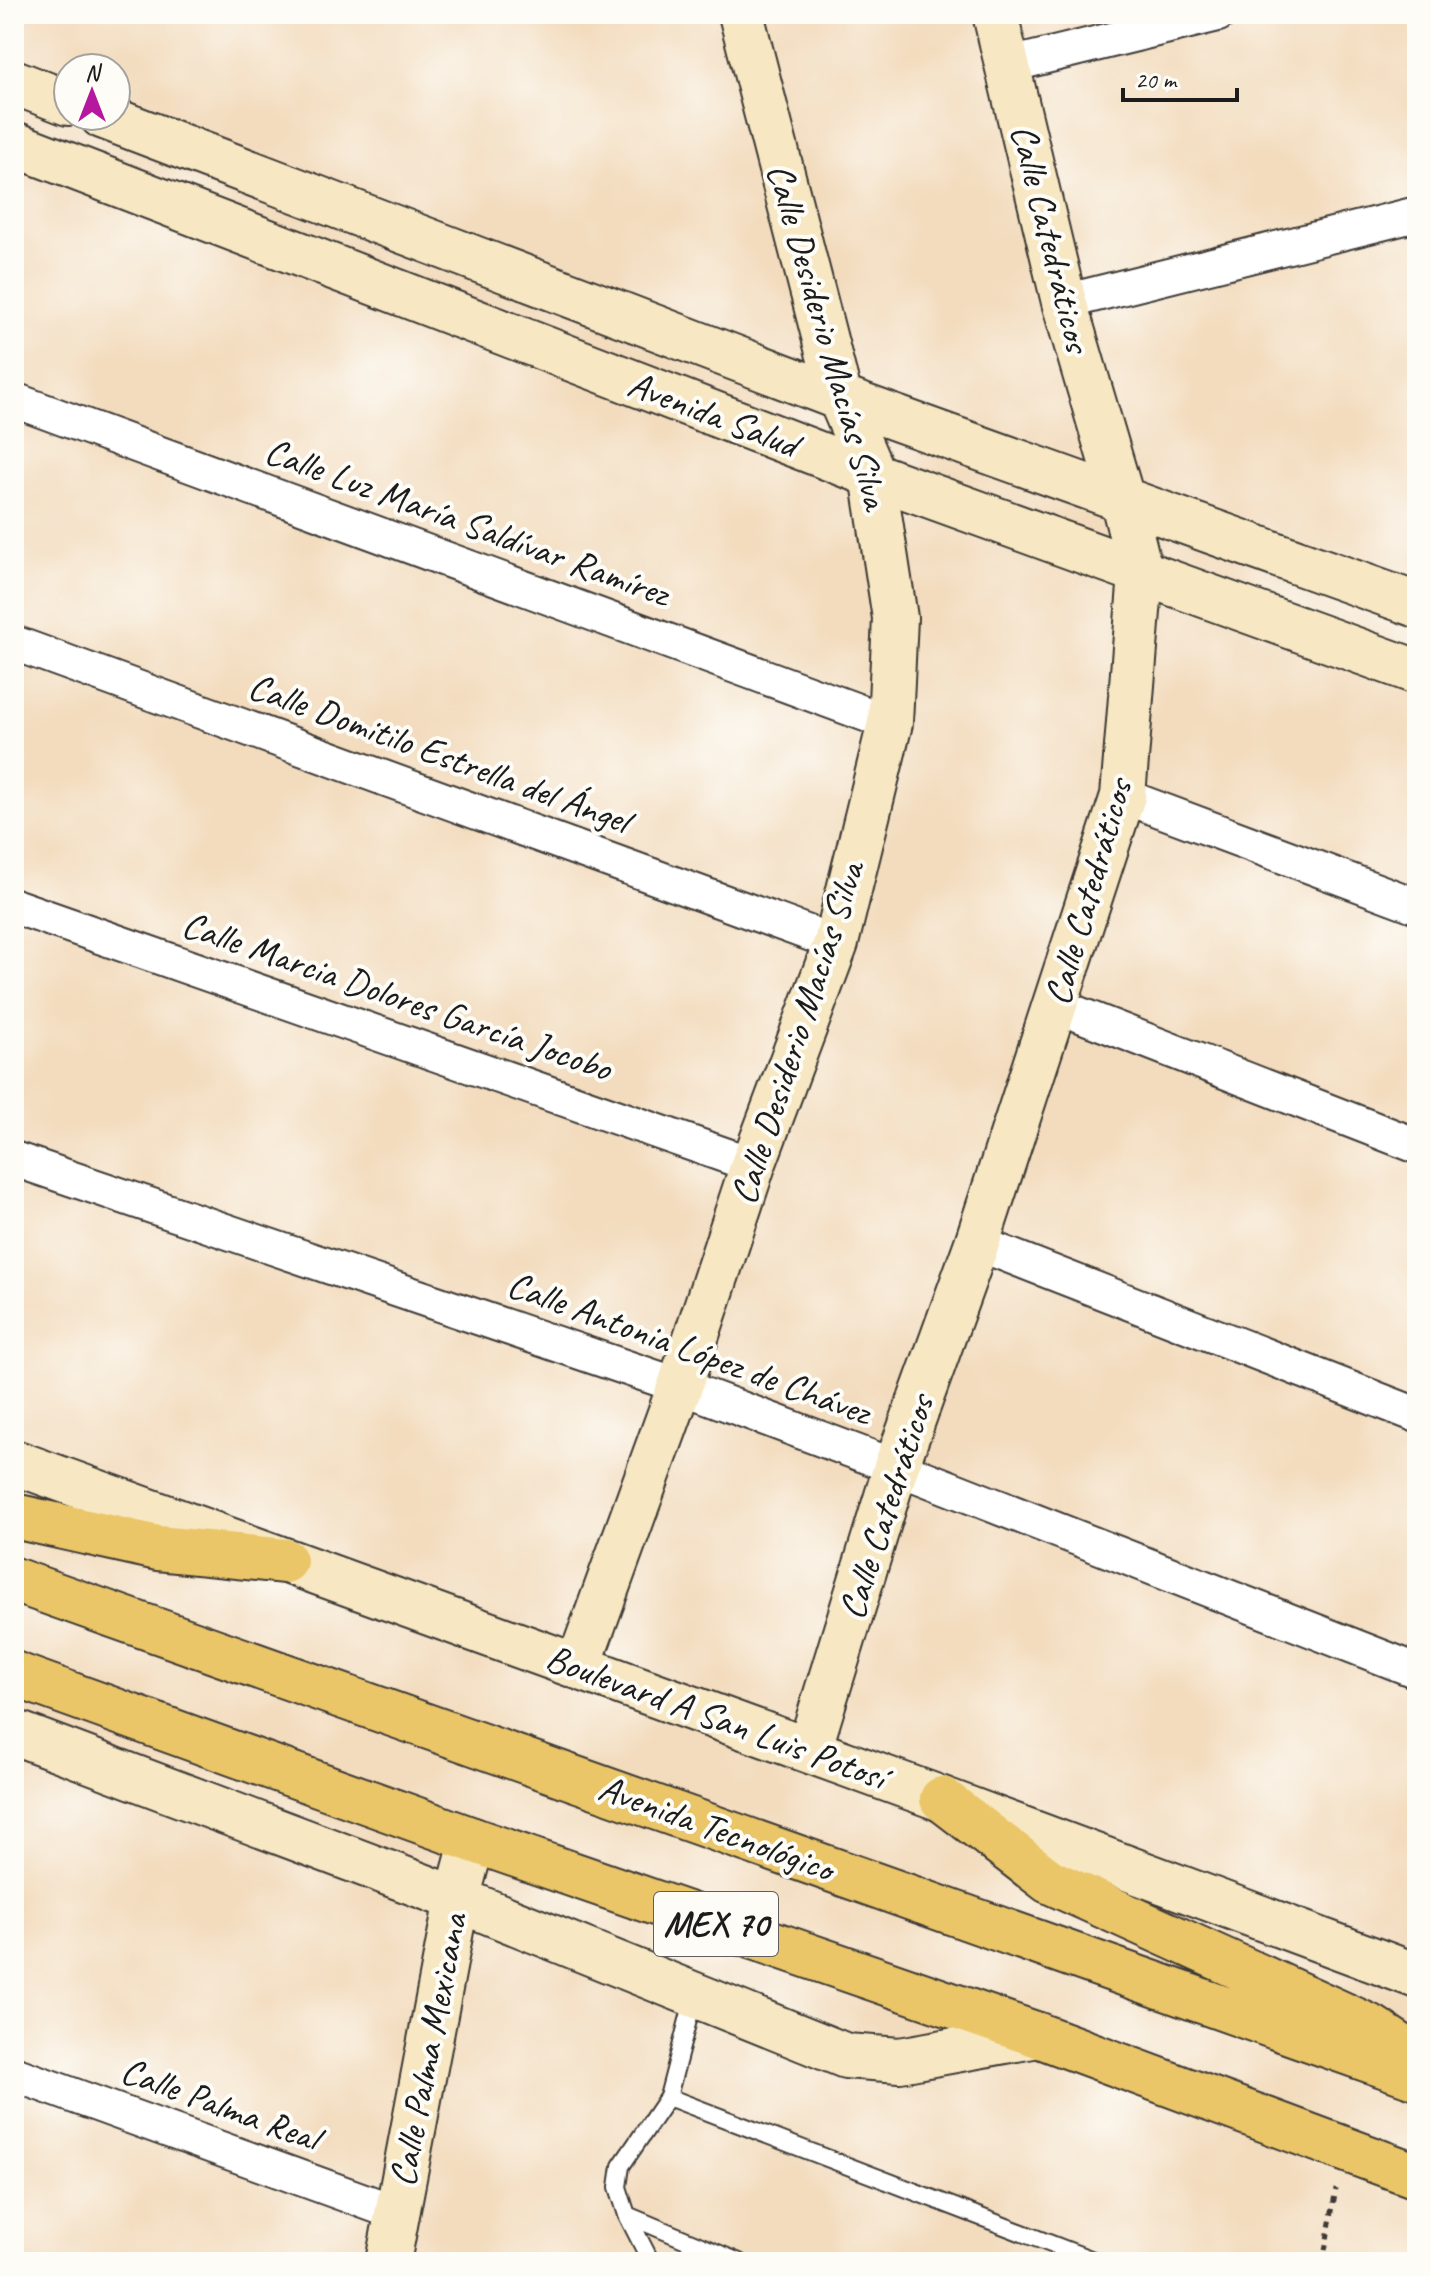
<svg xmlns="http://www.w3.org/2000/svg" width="1431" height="2276" font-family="Caveat,sans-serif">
	<rect width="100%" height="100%" fill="#fdfcf7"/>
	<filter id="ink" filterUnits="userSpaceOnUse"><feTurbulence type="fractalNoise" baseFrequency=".0125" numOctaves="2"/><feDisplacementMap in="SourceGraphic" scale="16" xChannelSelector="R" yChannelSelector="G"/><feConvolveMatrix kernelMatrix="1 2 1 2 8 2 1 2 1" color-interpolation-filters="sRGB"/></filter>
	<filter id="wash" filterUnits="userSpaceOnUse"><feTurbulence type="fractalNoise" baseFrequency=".006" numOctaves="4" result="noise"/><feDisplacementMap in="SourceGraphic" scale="32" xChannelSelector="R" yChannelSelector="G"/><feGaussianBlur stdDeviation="1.8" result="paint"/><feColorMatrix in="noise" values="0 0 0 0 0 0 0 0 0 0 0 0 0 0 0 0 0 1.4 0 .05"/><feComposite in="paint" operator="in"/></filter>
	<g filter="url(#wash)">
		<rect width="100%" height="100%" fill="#f3dcbe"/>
	</g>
	<g filter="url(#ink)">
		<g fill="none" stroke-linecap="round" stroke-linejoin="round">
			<defs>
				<path id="lane" d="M 668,2097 L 1098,2262
					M 627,2215 L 739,2262
					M 651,2262 L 627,2215 L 618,2187 L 621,2166 L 668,2097 L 694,1997"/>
				<path id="street" d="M 1009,65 L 1218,14
					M 1064,302 L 1417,214
					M 14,400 L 890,723
					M 14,643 L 836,943
					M 1123,796 L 1417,906
					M 14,906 L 753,1165
					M 1055,1005 L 1417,1146
					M 14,1159 L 680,1386 L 896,1467 L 1417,1671
					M 977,1243 L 1417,1415
					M 14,2074 L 397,2213"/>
				<path id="secondary" d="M 14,82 L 68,103
					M 102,116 L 840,398 L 1417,605
					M 14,144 L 873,475 L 1417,672
					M 14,1462 L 942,1799 L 1417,1976
					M 578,1667 L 680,1386 L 753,1165 L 836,943 L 890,723 L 895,618 L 873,475 L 840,398 L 741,14
					M 14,1732 L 457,1899 L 846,2056 L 900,2060 L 1038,2035
					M 809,1750 L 896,1467 L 977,1243 L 1123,796 L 1141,574 L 1123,502 L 1064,302 L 995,14
					M 388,2262 L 457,1899 L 473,1840"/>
				<path id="highway" d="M 14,1516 L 158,1548 L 285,1561
					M 14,1580 L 1417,2077
					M 14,1674 L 473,1840 L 1038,2035 L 1417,2176
					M 942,1799 L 1049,1881 L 1373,2028 L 1417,2057"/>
			</defs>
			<use href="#lane" stroke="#3c3934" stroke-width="20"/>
			<use href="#street" stroke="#3c3934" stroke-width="38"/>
			<use href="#secondary" stroke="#3c3934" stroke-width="48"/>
			<use href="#highway" stroke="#3c3934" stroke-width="48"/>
			<path stroke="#3c3934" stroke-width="5" stroke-dasharray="6 6" stroke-linecap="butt" d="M 1323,2262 L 1336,2189"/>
			<use href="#lane" stroke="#fff" stroke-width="16"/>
			<use href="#street" stroke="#fff" stroke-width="34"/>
			<use href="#secondary" stroke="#f7e8c3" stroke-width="44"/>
			<use href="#highway" stroke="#ebc669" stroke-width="44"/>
		</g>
	</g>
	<g text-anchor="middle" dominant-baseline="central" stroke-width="8" stroke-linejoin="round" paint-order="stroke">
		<rect fill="#fdfcf7" stroke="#605f5e" stroke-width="2" x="654" y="1892" width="124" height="64" rx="6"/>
		<g font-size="36" font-weight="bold" fill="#1c1c1c">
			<text x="716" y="1924">MEX 70</text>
		</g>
		<g font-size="38" fill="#1c1c1c" stroke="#fdfcf7">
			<text transform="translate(1051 238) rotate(76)">Calle Catedráticos</text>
			<text transform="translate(828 336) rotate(74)">Calle Desiderio Macías Silva</text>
			<text transform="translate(713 414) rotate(21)">Avenida Salud</text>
			<text transform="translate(467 522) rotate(20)">Calle Luz María Saldívar Ramírez</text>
			<text transform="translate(439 753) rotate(20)">Calle Domitilo Estrella del Ángel</text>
			<text transform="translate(1088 892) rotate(-74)">Calle Catedráticos</text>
			<text transform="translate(397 996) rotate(19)">Calle Marcia Dolores García Jocobo</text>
			<text transform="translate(797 1033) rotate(-72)">Calle Desiderio Macías Silva</text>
			<text transform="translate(689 1348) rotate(20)">Calle Antonia López de Chávez</text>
			<text transform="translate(886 1507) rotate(-72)">Calle Catedráticos</text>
			<text transform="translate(716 1717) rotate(20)">Boulevard A San Luis Potosí</text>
			<text transform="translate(716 1828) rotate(20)">Avenida Tecnológico</text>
			<text transform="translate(428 2050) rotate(-79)">Calle Palma Mexicana</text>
			<text transform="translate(220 2104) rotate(20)">Calle Palma Real</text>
		</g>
	</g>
	<rect width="1431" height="2276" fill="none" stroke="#fdfcf7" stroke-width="48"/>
	<g transform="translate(92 92)"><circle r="38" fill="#fdfcf7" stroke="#a3a29f" stroke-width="2"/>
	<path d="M0-6L14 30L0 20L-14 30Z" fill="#b5179e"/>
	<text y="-12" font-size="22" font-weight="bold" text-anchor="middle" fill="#1c1c1c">N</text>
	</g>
	<path d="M1123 88v12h114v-12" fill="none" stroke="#1c1c1c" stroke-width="4"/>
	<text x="1135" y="88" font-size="24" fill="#1c1c1c" stroke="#fdfcf7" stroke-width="6" paint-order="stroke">20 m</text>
</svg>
